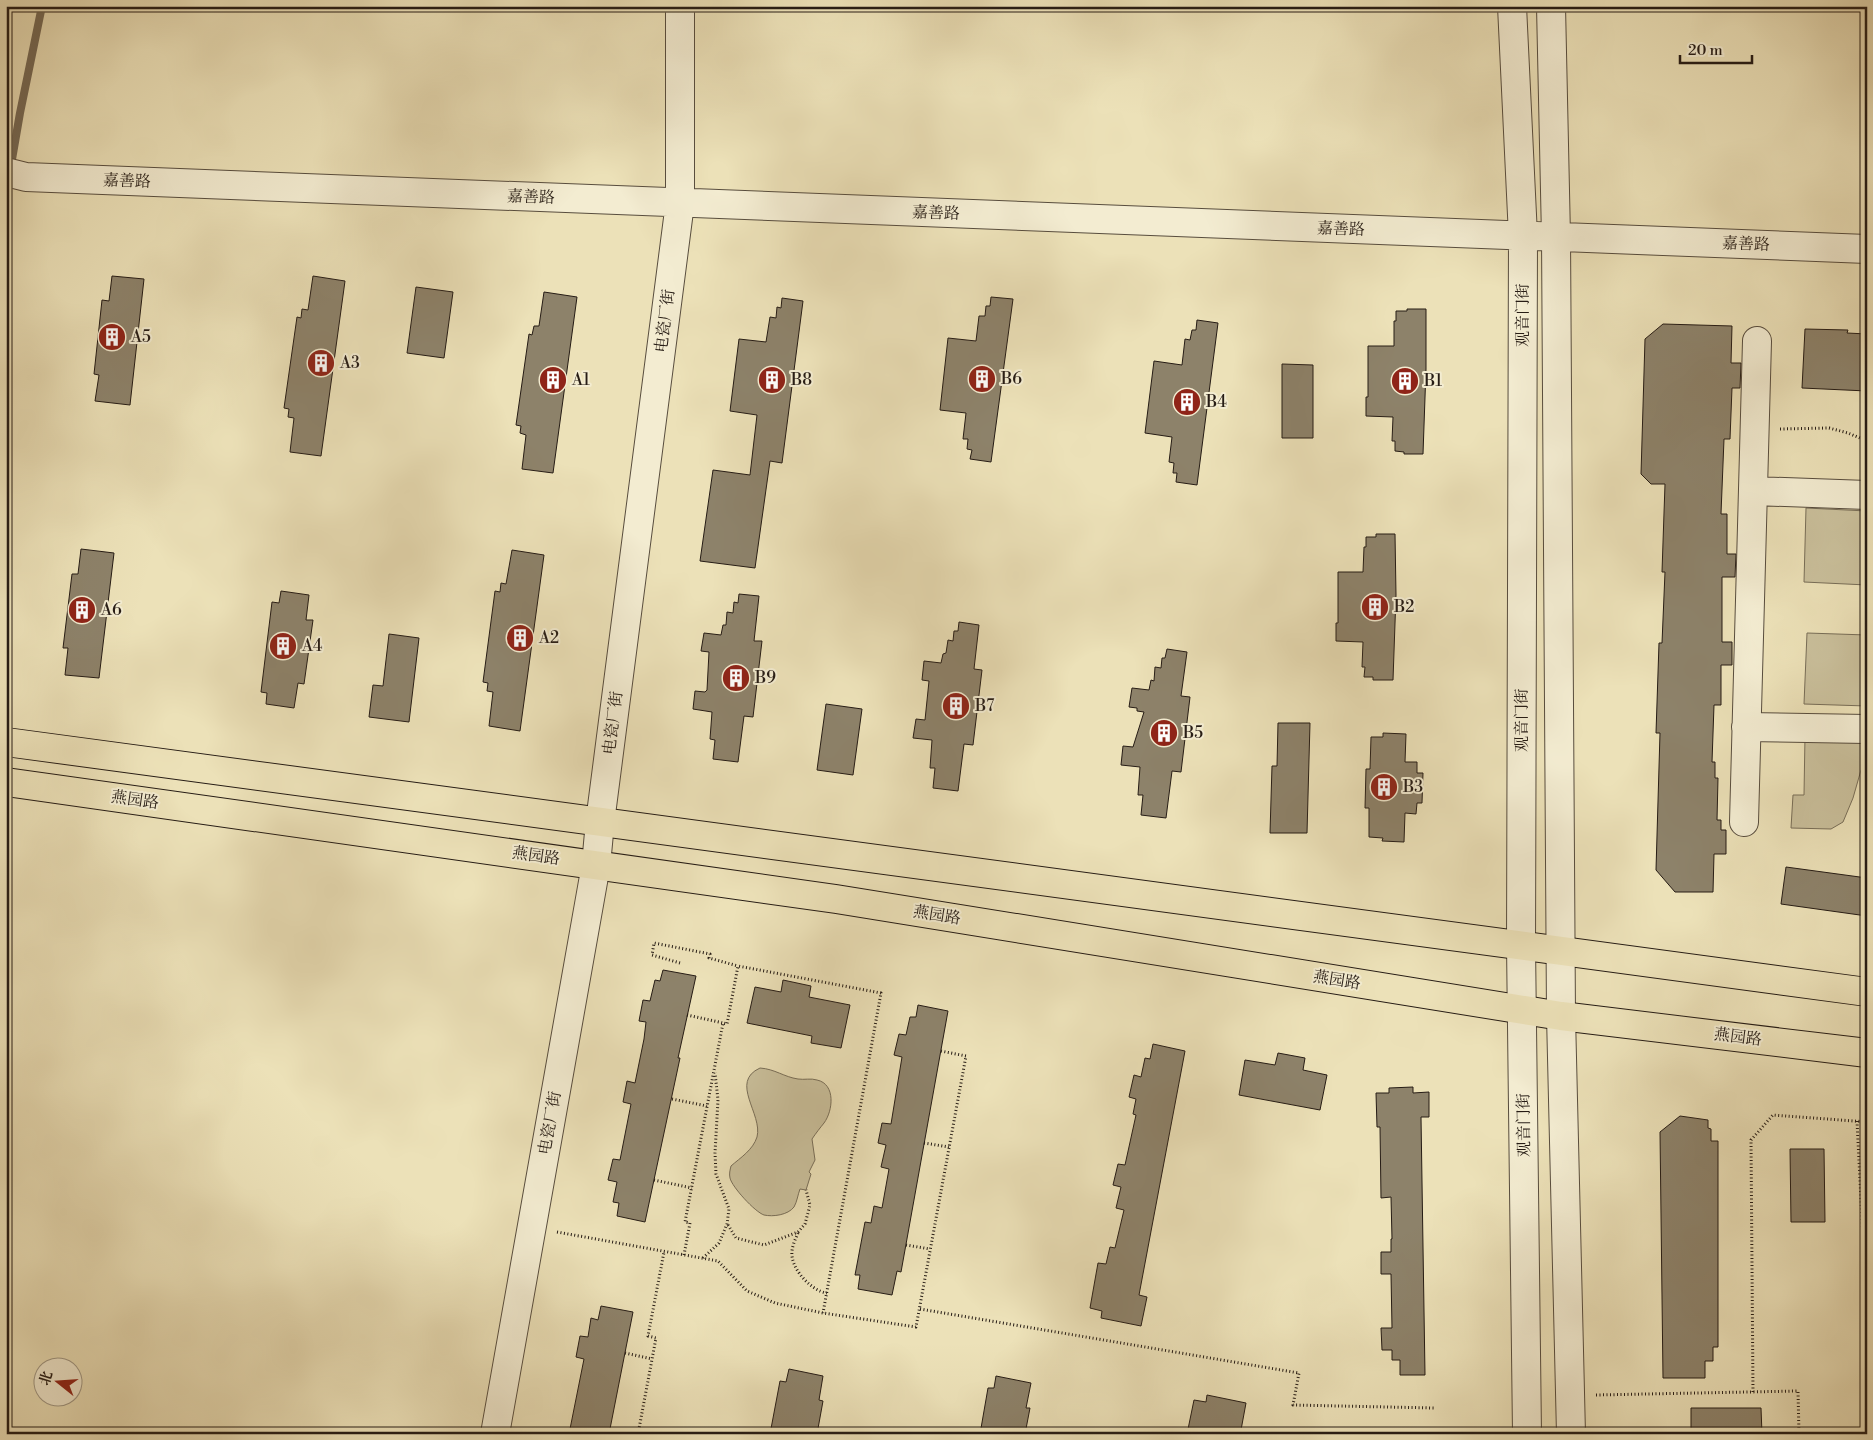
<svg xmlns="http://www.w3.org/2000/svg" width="1873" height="1440" font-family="'Libre Bodoni','Noto Serif SC',serif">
	<rect width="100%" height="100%" fill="#ece1b8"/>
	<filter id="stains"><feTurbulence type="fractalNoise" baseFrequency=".004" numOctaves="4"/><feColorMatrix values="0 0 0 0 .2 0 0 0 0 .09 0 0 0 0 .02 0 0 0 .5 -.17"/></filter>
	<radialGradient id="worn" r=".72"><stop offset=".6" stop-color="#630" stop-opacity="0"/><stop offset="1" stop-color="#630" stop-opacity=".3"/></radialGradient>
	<path fill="#cac09c" stroke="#786e58" d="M 1806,508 L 1867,511 L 1867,585 L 1804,582 Z
		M 1807,633 L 1867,635 L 1867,706 L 1804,704 Z
		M 1805,736 L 1867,737 L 1867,763 L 1861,770 L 1853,798 L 1843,822 L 1831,829 L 1791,828 L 1793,795 L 1804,795 Z
		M 760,1068 C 775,1069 784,1077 798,1079 C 804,1080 811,1078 817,1080 C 836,1084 833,1111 824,1123 C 820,1128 816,1133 812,1139 L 815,1160 L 809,1172 L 811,1174 L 806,1190 L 800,1189 C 798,1194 797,1202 794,1207 C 788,1215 773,1217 764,1215 C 755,1212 732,1187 730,1178 C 729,1174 730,1170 731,1166 C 740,1158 753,1150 757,1137 C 763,1114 729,1082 760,1068 Z"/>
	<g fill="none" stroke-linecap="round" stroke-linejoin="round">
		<path stroke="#756a56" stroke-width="8" d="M 6,194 L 20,113 L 42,6"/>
	</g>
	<path fill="#8d826a" stroke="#261c15" d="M 112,276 L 144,279 L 130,405 L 95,401 L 99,375 L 94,374 L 102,300 L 109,301 Z
		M 313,276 L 345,281 L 321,456 L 290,452 L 294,418 L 288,417 L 289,409 L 284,408 L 297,317 L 301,318 L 302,309 L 308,310 Z
		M 416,287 L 453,292 L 444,358 L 407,353 Z
		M 544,292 L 577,297 L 553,473 L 522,469 L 526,435 L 520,433 L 521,426 L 516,425 L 529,334 L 532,335 L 534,326 L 539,326 Z
		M 991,297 L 1013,299 L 991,462 L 970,459 L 972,450 L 967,449 L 968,439 L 963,439 L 966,413 L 940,410 L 948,338 L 976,341 L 979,316 L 985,316 L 986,306 L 990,306 Z
		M 782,298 L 803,301 L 782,463 L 770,461 L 755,568 L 700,561 L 713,470 L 750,475 L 757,415 L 730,411 L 739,339 L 766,342 L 770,317 L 776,318 L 777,307 L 781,308 Z
		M 1407,309 L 1426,309 L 1426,369 L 1423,454 L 1404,454 L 1404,452 L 1395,451 L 1395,441 L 1392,441 L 1393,417 L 1366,416 L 1366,397 L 1368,397 L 1368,346 L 1394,346 L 1394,321 L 1396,321 L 1396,311 L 1407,311 Z
		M 1197,320 L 1218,323 L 1197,485 L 1176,482 L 1177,473 L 1173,473 L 1174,463 L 1169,462 L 1172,437 L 1145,433 L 1154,361 L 1182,365 L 1185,339 L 1190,340 L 1192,330 L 1196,330 Z
		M 1663,324 L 1732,326 L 1731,363 L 1741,363 L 1740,388 L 1732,388 L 1730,439 L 1724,439 L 1721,514 L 1727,514 L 1727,554 L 1736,554 L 1735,577 L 1722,577 L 1722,642 L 1732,642 L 1732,665 L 1721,665 L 1721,705 L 1714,705 L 1712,762 L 1715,762 L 1715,778 L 1718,778 L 1717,820 L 1721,820 L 1721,830 L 1726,830 L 1726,854 L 1714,854 L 1713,892 L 1675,892 L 1656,870 L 1660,733 L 1656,733 L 1659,643 L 1662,643 L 1665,572 L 1662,572 L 1665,484 L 1651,484 L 1641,474 L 1645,339 Z
		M 1805,329 L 1848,330 L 1847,333 L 1867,334 L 1867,391 L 1802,388 Z
		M 1282,364 L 1313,365 L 1313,438 L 1282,438 Z
		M 1376,534 L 1395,534 L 1396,595 L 1393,680 L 1373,680 L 1373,677 L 1364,677 L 1365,667 L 1362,667 L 1363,642 L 1336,641 L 1336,623 L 1338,623 L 1338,572 L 1363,572 L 1364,547 L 1366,547 L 1366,537 L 1376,537 Z
		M 81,549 L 114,553 L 99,678 L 65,675 L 68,648 L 63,648 L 72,574 L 78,574 Z
		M 512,550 L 544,555 L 520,731 L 489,726 L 493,692 L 487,691 L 488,683 L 483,682 L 495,591 L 500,592 L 501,583 L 506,584 Z
		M 281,591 L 309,595 L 306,620 L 313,620 L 304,684 L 298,683 L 294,708 L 266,704 L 267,693 L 261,692 L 272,602 L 279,603 Z
		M 739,594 L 759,596 L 754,641 L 762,641 L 753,717 L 744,716 L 738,762 L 713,759 L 715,740 L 710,739 L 712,712 L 693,709 L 695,691 L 705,692 L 707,690 L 709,652 L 701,651 L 704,633 L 721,635 L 723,625 L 726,625 L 727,612 L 733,613 L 734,602 L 738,603 Z
		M 959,622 L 979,625 L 974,669 L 982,670 L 973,745 L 964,744 L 958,791 L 933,788 L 935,768 L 930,768 L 932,740 L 913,738 L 916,719 L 925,720 L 929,681 L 922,680 L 924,661 L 941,663 L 943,654 L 946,653 L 948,640 L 953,641 L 954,631 L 958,631 Z
		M 389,634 L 419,638 L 409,722 L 369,717 L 373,685 L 383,686 Z
		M 1167,649 L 1187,652 L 1181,696 L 1190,697 L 1181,772 L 1172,771 L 1166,818 L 1141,815 L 1143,795 L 1138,795 L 1140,767 L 1121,765 L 1123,746 L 1133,747 L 1144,712 L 1137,711 L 1137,708 L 1129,707 L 1132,688 L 1149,690 L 1151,680 L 1154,681 L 1155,667 L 1161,668 L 1162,658 L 1165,658 Z
		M 826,704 L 862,709 L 853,775 L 817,770 Z
		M 1278,723 L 1310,723 L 1307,833 L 1270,833 L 1272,766 L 1277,766 Z
		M 1383,733 L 1406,734 L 1405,762 L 1417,762 L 1417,773 L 1423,773 L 1422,803 L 1417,803 L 1416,814 L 1405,813 L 1404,842 L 1382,841 L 1383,838 L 1369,837 L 1369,808 L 1365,808 L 1366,769 L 1370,769 L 1371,737 L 1383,737 Z
		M 1786,867 L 1867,878 L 1867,916 L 1781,904 Z
		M 663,970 L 696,976 L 678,1058 L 680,1058 L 645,1222 L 617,1216 L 619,1203 L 613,1202 L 617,1182 L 608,1180 L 613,1159 L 620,1160 L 631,1104 L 623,1102 L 627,1081 L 635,1083 L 644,1039 L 646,1022 L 639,1021 L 643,1000 L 650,1001 L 655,980 L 660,981 Z
		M 783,980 L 811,986 L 809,997 L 850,1005 L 841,1048 L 811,1043 L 812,1036 L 747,1023 L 755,987 L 781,992 Z
		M 918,1005 L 948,1011 L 901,1272 L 897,1271 L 892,1295 L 858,1289 L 860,1275 L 855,1275 L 865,1222 L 871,1223 L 874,1206 L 882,1208 L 889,1169 L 881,1167 L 886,1145 L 878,1143 L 882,1123 L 891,1124 L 902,1057 L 894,1055 L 899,1034 L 906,1035 L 910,1017 L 916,1017 Z
		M 1153,1044 L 1185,1051 L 1139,1295 L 1147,1297 L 1141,1326 L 1101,1318 L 1102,1311 L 1090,1308 L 1098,1263 L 1106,1264 L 1110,1247 L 1115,1248 L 1124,1210 L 1116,1208 L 1121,1187 L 1113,1185 L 1118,1164 L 1125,1165 L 1136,1115 L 1133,1114 L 1136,1099 L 1129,1097 L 1134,1075 L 1141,1077 L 1145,1058 L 1150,1059 Z
		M 1278,1053 L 1305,1058 L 1303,1070 L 1327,1075 L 1320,1110 L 1239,1095 L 1245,1060 L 1275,1065 Z
		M 1413,1087 L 1413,1093 L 1429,1092 L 1429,1117 L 1421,1117 L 1425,1375 L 1400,1375 L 1400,1360 L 1392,1360 L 1392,1350 L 1382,1350 L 1381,1328 L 1392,1328 L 1391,1274 L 1381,1274 L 1381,1252 L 1391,1252 L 1391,1239 L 1392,1239 L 1391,1197 L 1381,1198 L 1380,1127 L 1377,1127 L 1376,1093 L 1389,1093 L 1389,1088 Z
		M 1680,1116 L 1708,1120 L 1708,1128 L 1711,1129 L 1711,1141 L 1718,1141 L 1718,1347 L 1713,1347 L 1713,1361 L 1705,1361 L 1705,1378 L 1663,1378 L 1660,1132 Z
		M 1790,1149 L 1824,1149 L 1825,1222 L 1791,1222 Z
		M 601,1306 L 633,1312 L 609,1434 L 569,1434 L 584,1359 L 576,1357 L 580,1336 L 588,1337 L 591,1318 L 598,1320 Z
		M 789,1369 L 823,1376 L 819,1400 L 823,1401 L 817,1434 L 770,1434 L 780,1381 L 786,1382 Z
		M 996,1376 L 1031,1383 L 1026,1408 L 1030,1408 L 1025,1434 L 980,1434 L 988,1388 L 994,1388 Z
		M 1207,1395 L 1246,1403 L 1241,1430 L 1237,1429 L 1236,1434 L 1187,1434 L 1194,1400 L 1206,1402 Z
		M 1691,1408 L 1761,1408 L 1762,1434 L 1691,1434 Z"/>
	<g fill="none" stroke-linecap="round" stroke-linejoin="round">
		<defs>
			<path id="minor" d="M 1512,6 L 1523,236 L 1521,945 L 1527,1434
				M 1551,6 L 1556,237 L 1561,1016 L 1571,1434
				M 6,172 L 26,177 L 1867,249
				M 1754,491 L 1867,495
				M 1746,727 L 1867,729
				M 1744,822 L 1757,341
				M 495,1434 L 596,865 L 600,822 L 680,203 L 680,6"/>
			<path id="major" d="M 6,742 L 1867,992
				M 6,782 L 836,899 L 1561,1016 L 1867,1053"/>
		</defs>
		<use href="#minor" stroke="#584d3e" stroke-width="30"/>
		<use href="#major" stroke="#261c15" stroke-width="30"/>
		<path stroke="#261c15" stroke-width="3" stroke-dasharray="1 2.5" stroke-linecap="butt" d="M 1780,429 L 1829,428 L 1848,433 L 1867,441
			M 680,963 L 652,955 L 654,943 L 710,954 L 709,958 L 738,966
			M 687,1015 L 723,1023
			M 672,1099 L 707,1106
			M 1857,1121 L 1867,1319
			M 924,1143 L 949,1147
			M 654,1180 L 692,1188
			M 728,1225 L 736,1238 L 764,1245 L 798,1232 L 805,1224 L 810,1205 L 806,1190
			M 557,1232 L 718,1261 L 747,1291 L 775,1303 L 823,1313 L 916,1327 L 966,1056 L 941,1051
			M 798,1233 C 795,1240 791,1248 792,1256 C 794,1272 812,1291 827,1293
			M 906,1245 L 930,1249
			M 684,1255 L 690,1223 L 685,1222 L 723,1023 L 727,1024 L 738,966 L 881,993 L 823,1313
			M 703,1258 L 719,1243 L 727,1224 L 729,1209 L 716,1174 L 715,1153 L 718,1100 L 715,1073
			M 920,1309 L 1299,1373 L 1293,1405 L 1434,1408
			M 625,1353 L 652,1359
			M 1753,1392 L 1751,1140 L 1773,1115 L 1867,1122
			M 1596,1395 L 1798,1391 L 1799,1434
			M 638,1434 L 656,1338 L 648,1336 L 664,1252"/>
		<use href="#minor" stroke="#f3ecd1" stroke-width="28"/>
		<use href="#major" stroke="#ece1b8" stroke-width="28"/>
	</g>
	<defs>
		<symbol id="building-disc" viewBox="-11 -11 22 22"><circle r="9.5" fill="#8f2418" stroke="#f3ecd1"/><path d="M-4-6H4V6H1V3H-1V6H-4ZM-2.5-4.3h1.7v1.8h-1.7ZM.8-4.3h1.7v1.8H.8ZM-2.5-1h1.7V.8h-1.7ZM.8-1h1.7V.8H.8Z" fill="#fff"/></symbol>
	</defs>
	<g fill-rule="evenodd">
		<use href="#building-disc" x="96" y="321" width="32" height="32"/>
		<use href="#building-disc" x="305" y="347" width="32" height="32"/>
		<use href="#building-disc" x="966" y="363" width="32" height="32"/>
		<use href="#building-disc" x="537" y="364" width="32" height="32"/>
		<use href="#building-disc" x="756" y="364" width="32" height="32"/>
		<use href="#building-disc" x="1389" y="365" width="32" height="32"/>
		<use href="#building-disc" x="1171" y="386" width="32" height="32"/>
		<use href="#building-disc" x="1359" y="591" width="32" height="32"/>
		<use href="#building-disc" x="66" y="594" width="32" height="32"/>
		<use href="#building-disc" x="504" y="622" width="32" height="32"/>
		<use href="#building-disc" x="267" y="630" width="32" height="32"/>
		<use href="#building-disc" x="720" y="662" width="32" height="32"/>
		<use href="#building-disc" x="940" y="690" width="32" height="32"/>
		<use href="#building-disc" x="1148" y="717" width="32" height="32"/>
		<use href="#building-disc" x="1368" y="771" width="32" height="32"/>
	</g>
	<g text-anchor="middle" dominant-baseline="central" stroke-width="4" stroke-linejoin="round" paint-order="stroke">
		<g font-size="16" fill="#261c15" stroke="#f3ecd1">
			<text transform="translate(127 181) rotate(2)">嘉善路</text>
			<text transform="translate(531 197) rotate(2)">嘉善路</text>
			<text transform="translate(936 213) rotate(2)">嘉善路</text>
			<text transform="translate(1341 229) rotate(2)">嘉善路</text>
			<text transform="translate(1746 244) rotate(2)">嘉善路</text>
			<text transform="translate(1523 315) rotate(-90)">观音门街</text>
			<text transform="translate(665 321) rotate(-83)">电瓷厂街</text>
			<text transform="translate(1522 720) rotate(-90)">观音门街</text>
			<text transform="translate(613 723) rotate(-83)">电瓷厂街</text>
			<text transform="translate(135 800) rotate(8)">燕园路</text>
			<text transform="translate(536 856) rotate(8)">燕园路</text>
			<text transform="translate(937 915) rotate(9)">燕园路</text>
			<text transform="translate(1337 980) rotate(9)">燕园路</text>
			<text transform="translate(1738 1037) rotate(7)">燕园路</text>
			<text transform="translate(550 1123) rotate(-80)">电瓷厂街</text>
			<text transform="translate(1524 1125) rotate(-91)">观音门街</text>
		</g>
		<g font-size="16" fill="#261c15" stroke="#f3ecd1" text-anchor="start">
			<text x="131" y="337">A5</text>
			<text x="340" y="363">A3</text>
			<text x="1001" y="379">B6</text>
			<text x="572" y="380">A1</text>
			<text x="791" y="380">B8</text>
			<text x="1424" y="381">B1</text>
			<text x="1206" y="402">B4</text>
			<text x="1394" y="607">B2</text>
			<text x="101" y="610">A6</text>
			<text x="539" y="638">A2</text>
			<text x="302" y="646">A4</text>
			<text x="755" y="678">B9</text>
			<text x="975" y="706">B7</text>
			<text x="1183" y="733">B5</text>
			<text x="1403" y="787">B3</text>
		</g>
	</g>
	<rect width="1873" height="1440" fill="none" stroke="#ece1b8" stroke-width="25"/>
	<rect x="8" y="8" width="1858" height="1425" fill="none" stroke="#261c15" stroke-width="2.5"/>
	<rect x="12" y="12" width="1848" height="1415" fill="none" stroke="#261c15"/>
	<g transform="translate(58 1382) rotate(287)"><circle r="24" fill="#f3ecd1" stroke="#a19986"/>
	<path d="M0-4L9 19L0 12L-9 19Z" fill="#8f2418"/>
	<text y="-8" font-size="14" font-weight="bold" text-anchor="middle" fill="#261c15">北</text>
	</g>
	<path d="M1680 55v8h72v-8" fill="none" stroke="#261c15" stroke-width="2.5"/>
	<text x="1688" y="55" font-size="15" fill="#261c15" stroke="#f3ecd1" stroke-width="4" paint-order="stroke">20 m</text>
	<rect width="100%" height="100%" filter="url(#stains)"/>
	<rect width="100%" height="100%" fill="url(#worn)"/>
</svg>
